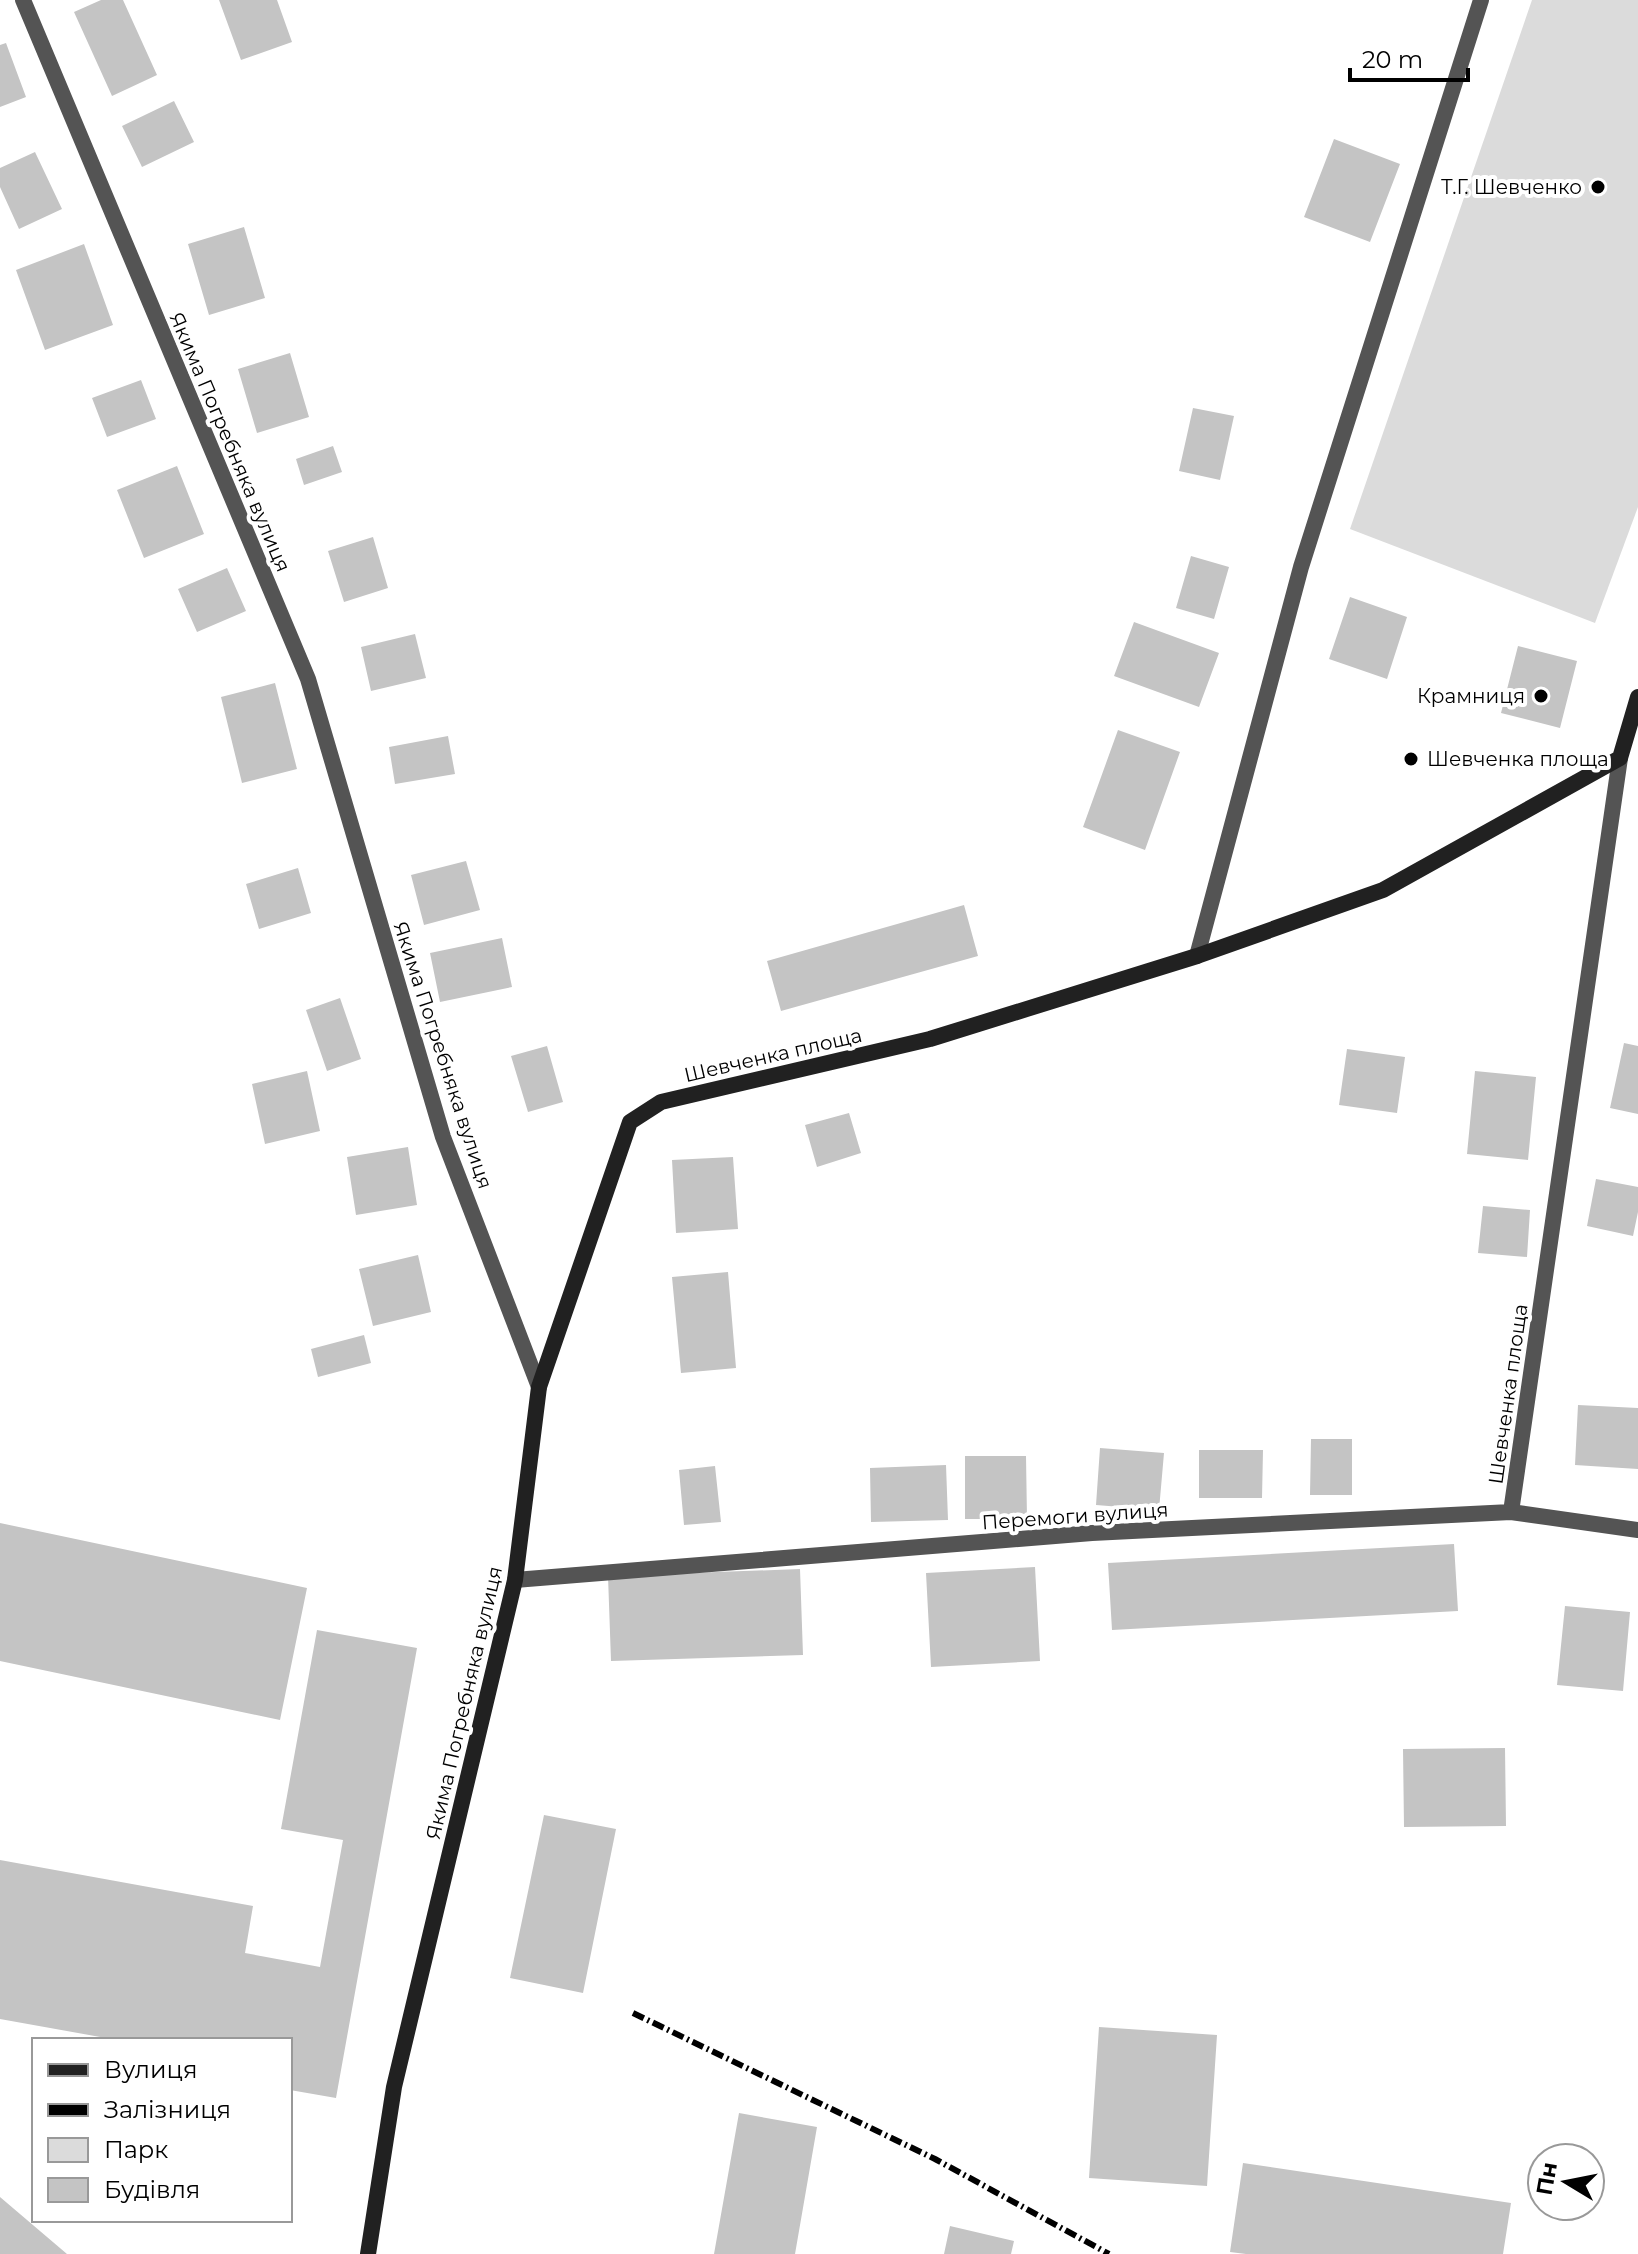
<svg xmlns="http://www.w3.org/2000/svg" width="1638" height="2254" font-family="Montserrat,sans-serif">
	<rect width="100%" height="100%" fill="#fff"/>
	<path fill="#dbdbdb" d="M 1532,0 L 1638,0 L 1638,507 L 1595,623 L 1350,529 Z"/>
	<path fill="#c4c4c4" d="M 101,0 L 123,0 L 157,75 L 112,96 L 74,12 Z
		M 219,0 L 277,0 L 292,42 L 241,60 Z
		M 6,43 L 26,97 L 0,107 L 0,45 Z
		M 174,101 L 194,142 L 142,167 L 122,126 Z
		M 1334,139 L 1400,164 L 1370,242 L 1304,217 Z
		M 35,152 L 62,209 L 19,229 L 0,187 L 0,168 Z
		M 244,227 L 265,298 L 209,315 L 188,244 Z
		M 84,244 L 113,325 L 45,350 L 16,270 Z
		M 290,353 L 309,417 L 257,433 L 238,369 Z
		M 141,380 L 156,419 L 107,437 L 92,398 Z
		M 1193,408 L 1234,416 L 1220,480 L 1179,471 Z
		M 333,446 L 342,472 L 304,485 L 296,459 Z
		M 177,466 L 204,534 L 144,558 L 117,490 Z
		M 373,537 L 388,588 L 344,602 L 328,551 Z
		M 1191,556 L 1229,567 L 1214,619 L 1176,608 Z
		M 227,568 L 246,611 L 197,632 L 178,589 Z
		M 1350,597 L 1407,617 L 1387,679 L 1329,659 Z
		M 1134,622 L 1219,653 L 1199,707 L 1114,676 Z
		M 415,634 L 426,678 L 371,691 L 361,647 Z
		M 1518,646 L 1577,661 L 1560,728 L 1501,713 Z
		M 275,683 L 297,769 L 242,783 L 221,697 Z
		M 1118,730 L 1180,752 L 1145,850 L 1083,827 Z
		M 448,736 L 455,774 L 395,784 L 389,747 Z
		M 466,861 L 480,910 L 424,925 L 411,875 Z
		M 298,868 L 311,913 L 259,929 L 246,884 Z
		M 964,905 L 978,956 L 781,1011 L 767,961 Z
		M 502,938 L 512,987 L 440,1002 L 430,953 Z
		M 340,998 L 361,1059 L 327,1071 L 306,1010 Z
		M 1624,1043 L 1638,1046 L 1638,1114 L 1610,1108 Z
		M 547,1046 L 563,1102 L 528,1112 L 511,1056 Z
		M 1347,1049 L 1405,1057 L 1397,1113 L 1339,1105 Z
		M 307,1071 L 320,1131 L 265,1144 L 252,1084 Z
		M 1475,1071 L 1536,1077 L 1528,1160 L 1467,1154 Z
		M 849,1113 L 861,1153 L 817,1167 L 805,1125 Z
		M 408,1147 L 417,1205 L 356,1215 L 347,1157 Z
		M 733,1157 L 738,1229 L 676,1233 L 672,1160 Z
		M 1596,1179 L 1638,1187 L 1638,1212 L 1633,1236 L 1587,1226 Z
		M 1483,1206 L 1530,1210 L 1527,1257 L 1478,1253 Z
		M 418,1255 L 431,1312 L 373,1326 L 359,1269 Z
		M 728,1272 L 736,1368 L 681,1373 L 672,1277 Z
		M 364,1335 L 371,1363 L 318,1377 L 311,1349 Z
		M 1578,1405 L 1638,1408 L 1638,1469 L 1575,1465 Z
		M 1311,1439 L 1352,1439 L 1352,1495 L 1310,1495 Z
		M 1100,1448 L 1164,1453 L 1159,1510 L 1096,1505 Z
		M 1199,1450 L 1263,1450 L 1262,1498 L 1199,1498 Z
		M 965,1456 L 1026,1456 L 1027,1519 L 965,1519 Z
		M 946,1465 L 948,1520 L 871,1522 L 870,1468 Z
		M 715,1466 L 721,1522 L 684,1525 L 679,1470 Z
		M 0,1523 L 307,1588 L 280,1720 L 0,1661 Z
		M 1454,1544 L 1458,1611 L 1112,1630 L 1108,1563 Z
		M 1035,1567 L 1040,1661 L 931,1667 L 926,1573 Z
		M 800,1569 L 803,1655 L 611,1661 L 608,1576 Z
		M 1565,1606 L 1630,1612 L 1623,1691 L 1557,1685 Z
		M 317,1630 L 417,1648 L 336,2098 L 290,2090 L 290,2040 L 117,2040 L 0,2019 L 0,1860 L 253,1906 L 245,1953 L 320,1967 L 343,1840 L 281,1829 Z
		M 1505,1748 L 1506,1826 L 1404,1827 L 1403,1749 Z
		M 544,1815 L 616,1829 L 583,1993 L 510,1978 Z
		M 1099,2027 L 1217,2035 L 1207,2186 L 1089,2178 Z
		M 739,2113 L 817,2127 L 795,2254 L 714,2254 Z
		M 1243,2163 L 1511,2203 L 1503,2254 L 1246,2254 L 1230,2252 Z
		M 0,2197 L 67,2254 L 0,2254 Z
		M 950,2226 L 1014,2241 L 1011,2254 L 944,2254 Z"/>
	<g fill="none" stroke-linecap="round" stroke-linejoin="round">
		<path stroke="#545454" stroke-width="16" d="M 23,0 L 308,679 L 443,1137 L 539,1387
			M 1197,956 L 1301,567 L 1481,0
			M 1511,1512 L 1620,758
			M 515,1580 L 1092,1533 L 1511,1512 L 1638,1530"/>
		<path stroke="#212121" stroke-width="16" d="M 368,2254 L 394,2087 L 515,1580 L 539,1387 L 630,1122 L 661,1102 L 930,1039 L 1197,956 L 1383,890 L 1620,758 L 1638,697"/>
		<path stroke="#000" stroke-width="6" stroke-dasharray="12 4 2 4" stroke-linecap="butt" d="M 633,2013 L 935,2159 L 1109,2254"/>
	</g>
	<g fill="#000" stroke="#fff" stroke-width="3">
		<circle cx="1598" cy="187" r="8"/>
		<circle cx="1541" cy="696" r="8"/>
		<circle cx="1411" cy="759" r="8"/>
	</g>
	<g text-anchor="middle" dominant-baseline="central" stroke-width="8" stroke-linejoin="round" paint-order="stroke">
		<g font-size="20" fill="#000" stroke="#fff" text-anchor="end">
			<text x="1582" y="187">Т.Г. Шевченко</text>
			<text x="1525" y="696">Крамниця</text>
			<text x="1427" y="759" text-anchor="start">Шевченка площа</text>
		</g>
		<g font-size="20" fill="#000" stroke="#fff">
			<text transform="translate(230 442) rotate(67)">Якима Погребняка вулиця</text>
			<text transform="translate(443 1055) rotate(72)">Якима Погребняка вулиця</text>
			<text transform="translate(773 1055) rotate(-13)">Шевченка площа</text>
			<text transform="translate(1508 1394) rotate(-82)">Шевченка площа</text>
			<text transform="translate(1075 1516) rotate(-4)">Перемоги вулиця</text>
			<text transform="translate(464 1703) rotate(-77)">Якима Погребняка вулиця</text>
		</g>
	</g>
	<rect x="32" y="2038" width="260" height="184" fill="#ffffff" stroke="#999999" stroke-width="2"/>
	<rect x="48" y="2064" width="40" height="12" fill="#212121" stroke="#999999" stroke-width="2"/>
	<text x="104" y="2078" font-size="24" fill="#000000">Вулиця</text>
	<rect x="48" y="2104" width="40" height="12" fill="#000000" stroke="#999999" stroke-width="2"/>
	<text x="104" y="2118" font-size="24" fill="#000000">Залізниця</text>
	<rect x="48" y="2138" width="40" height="24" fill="#dbdbdb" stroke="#999999" stroke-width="2"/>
	<text x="104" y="2158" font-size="24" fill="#000000">Парк</text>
	<rect x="48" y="2178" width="40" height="24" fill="#c4c4c4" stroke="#999999" stroke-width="2"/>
	<text x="104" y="2198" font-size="24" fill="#000000">Будівля</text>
	<g transform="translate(1566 2182) rotate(280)"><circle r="38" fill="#ffffff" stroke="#999999" stroke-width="2"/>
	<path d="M0-6L14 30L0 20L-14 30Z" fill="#000000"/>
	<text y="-12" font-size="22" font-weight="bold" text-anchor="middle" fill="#000000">Пн</text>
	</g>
	<path d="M1350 68v12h118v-12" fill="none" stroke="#000000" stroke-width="4"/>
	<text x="1362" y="68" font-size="24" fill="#000000" stroke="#ffffff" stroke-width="6" paint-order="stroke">20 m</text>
</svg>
